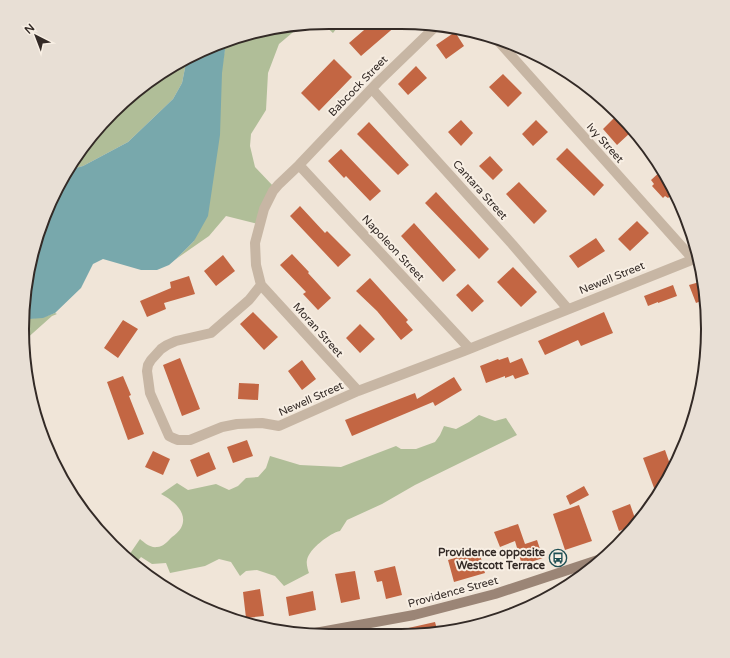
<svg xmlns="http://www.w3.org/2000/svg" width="730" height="658" font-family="'Varela Round',sans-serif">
	<rect width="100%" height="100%" fill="#f0e5d8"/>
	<path fill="#b0be98" d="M 329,22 L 339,22 L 340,24 L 333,33 L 323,24 L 320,23 Z
		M 307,24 L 298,28 L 279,44 L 268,73 L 266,110 L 251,134 L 250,146 L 255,167 L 274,187 L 258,224 L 226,216 L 209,236 L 176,259 L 194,241 L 226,42 L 269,28 Z
		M 187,58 L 182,83 L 173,99 L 128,142 L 83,166 L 68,170 L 86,142 L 142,86 Z
		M 55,313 L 57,314 L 52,316 L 24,341 L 22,329 L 23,317 C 35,320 45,317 55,313 Z
		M 479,415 L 495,421 L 506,418 L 517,435 L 415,485 L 382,504 L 347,520 L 340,531 C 330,533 309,549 307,560 C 306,564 308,570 309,573 L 284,586 L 275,576 L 257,570 L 246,571 L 240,576 L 231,562 L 219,559 L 205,566 L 170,573 L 166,563 L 152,564 L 141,557 L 136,563 L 127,558 L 140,539 C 145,543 150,548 157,547 C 163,547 168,541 172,537 C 175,535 179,531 181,528 C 189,513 173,500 161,494 L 177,483 L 188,490 L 216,484 L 229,490 L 238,486 L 246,478 L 258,477 L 266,468 L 270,456 L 300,465 L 341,467 L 396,446 L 401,449 L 416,449 L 435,442 L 440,435 L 444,426 L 456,429 L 469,422 Z"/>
	<path fill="#78a8ac" d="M 226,42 L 222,73 L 220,135 L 208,216 L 194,241 L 176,259 L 169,265 L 157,270 L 141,270 L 103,259 L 93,264 L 81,288 L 55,313 L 43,318 L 29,319 L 23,317 L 28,269 L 54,193 L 68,170 L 83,166 L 128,142 L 173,99 L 182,83 L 187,58 L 193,54 Z"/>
	<path fill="#c36643" d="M 371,24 L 397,25 L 361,56 L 349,43 Z
		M 455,32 L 464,46 L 446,59 L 436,45 Z
		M 334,59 L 352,77 L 319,111 L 301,93 Z
		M 416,66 L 427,78 L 408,95 L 398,84 Z
		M 503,74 L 522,93 L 508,107 L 489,87 Z
		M 615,117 L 630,133 L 617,145 L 603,129 Z
		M 461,120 L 473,133 L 461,146 L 448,132 Z
		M 536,120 L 548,132 L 533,146 L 522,134 Z
		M 369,122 L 409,165 L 398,175 L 357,134 Z
		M 567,148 L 604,185 L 594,196 L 556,159 Z
		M 341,149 L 381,191 L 370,201 L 346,176 L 344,178 L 328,161 Z
		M 490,156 L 503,170 L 493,180 L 479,166 Z
		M 662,170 L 675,192 L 668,198 L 665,196 L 663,198 L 652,186 L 654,184 L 651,180 Z
		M 519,182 L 547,211 L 534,224 L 506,194 Z
		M 436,192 L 489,249 L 479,259 L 425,203 Z
		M 300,206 L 325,233 L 327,231 L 351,255 L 338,267 L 290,216 Z
		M 637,221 L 649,233 L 630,251 L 618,239 Z
		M 414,223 L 456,270 L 443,282 L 401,236 Z
		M 596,238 L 605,251 L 578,268 L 569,256 Z
		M 292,254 L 309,272 L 308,273 L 331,298 L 318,310 L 303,294 L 306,292 L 280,265 Z
		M 223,255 L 235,271 L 216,286 L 204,271 Z
		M 513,267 L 537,292 L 521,307 L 497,282 Z
		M 189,276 L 195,294 L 164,303 L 166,309 L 147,317 L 140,301 L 171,288 L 170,282 Z
		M 370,278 L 408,320 L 406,322 L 413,330 L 401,340 L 377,311 L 356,291 Z
		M 703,281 L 706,299 L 696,303 L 689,285 Z
		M 468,284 L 484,301 L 472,312 L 456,295 Z
		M 673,285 L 677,296 L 658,303 L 658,302 L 648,306 L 644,296 Z
		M 253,312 L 278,337 L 264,350 L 240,324 Z
		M 604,312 L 613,333 L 581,346 L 578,340 L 545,355 L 538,341 Z
		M 123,320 L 138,329 L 118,358 L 104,348 Z
		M 360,324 L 375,339 L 360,353 L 346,338 Z
		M 508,357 L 510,363 L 522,358 L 529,374 L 515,379 L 513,375 L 505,378 L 505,376 L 486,383 L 480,366 L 498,359 L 499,360 Z
		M 180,358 L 200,409 L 182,416 L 163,365 Z
		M 302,360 L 316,379 L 302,390 L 288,371 Z
		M 123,376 L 131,395 L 129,396 L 144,434 L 128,440 L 107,382 Z
		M 454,377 L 462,390 L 435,406 L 433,402 L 352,436 L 345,420 L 415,393 L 417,399 Z
		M 239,383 L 259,384 L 258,400 L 238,399 Z
		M 247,440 L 253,456 L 233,463 L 227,447 Z
		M 665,450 L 672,470 L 667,483 L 657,496 L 643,458 Z
		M 153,451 L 170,459 L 163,475 L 145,467 Z
		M 209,452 L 216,469 L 197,477 L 190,460 Z
		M 584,486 L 589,495 L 570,505 L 566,496 Z
		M 630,504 L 637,524 L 619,531 L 612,511 Z
		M 579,505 L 592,541 L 565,550 L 553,514 Z
		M 518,524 L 525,544 L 537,540 L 543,558 L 522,565 L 515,541 L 500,547 L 494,532 Z
		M 479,551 L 485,573 L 454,582 L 448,560 Z
		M 395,566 L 402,595 L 386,599 L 382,581 L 377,582 L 374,571 Z
		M 355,571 L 360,599 L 341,603 L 335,574 Z
		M 260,589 L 264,616 L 246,618 L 243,592 Z
		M 313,591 L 316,610 L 289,616 L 286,597 Z
		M 435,622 L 438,633 L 421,635 L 396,635 L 395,631 Z"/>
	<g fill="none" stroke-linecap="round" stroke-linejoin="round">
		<path stroke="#c7b6a4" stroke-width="10" d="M 435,27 L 378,82 L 299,165 L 279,184 L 273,191 L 264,209 L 255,243 L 256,265 L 261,285 L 249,300 L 211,333 L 176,341 L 167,345 L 161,349 L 151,360 L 148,365 L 147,371 L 150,393 L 169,436 L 173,438 L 178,440 L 190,440 L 222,427 L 237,424 L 262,423 L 279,426 L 358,391 L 464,351 L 699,257
			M 499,42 L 693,259
			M 372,89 L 512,244 L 568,309
			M 299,165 L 469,348
			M 261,285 L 358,391"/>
		<path stroke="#9b8576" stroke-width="10" d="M 304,635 L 414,615 L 495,594 L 604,558"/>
	</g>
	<defs>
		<symbol id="bus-ring" viewBox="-11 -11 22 22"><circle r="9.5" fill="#f8efe4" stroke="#1d4e53" stroke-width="1.5"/><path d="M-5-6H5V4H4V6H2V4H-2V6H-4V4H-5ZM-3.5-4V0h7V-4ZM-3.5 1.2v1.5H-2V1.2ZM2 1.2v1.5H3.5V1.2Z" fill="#1d4e53"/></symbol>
	</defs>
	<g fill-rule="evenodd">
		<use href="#bus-ring" x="548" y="548" width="20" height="20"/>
	</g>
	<g text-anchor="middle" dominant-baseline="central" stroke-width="4" stroke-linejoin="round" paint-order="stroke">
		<g font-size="11" fill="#332a26" stroke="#f8efe4">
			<text transform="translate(358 86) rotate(-46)">Babcock Street</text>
			<text transform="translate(605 143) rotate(48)">Ivy Street</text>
			<text transform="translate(480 190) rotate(48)">Cantara Street</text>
			<text transform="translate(393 248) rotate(47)">Napoleon Street</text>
			<text transform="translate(612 278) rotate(-22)">Newell Street</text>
			<text transform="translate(318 330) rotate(48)">Moran Street</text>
			<text transform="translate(311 399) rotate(-24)">Newell Street</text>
			<text transform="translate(453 592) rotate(-15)">Providence Street</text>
		</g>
		<g font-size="11" font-weight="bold" fill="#332a26" stroke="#f8efe4" text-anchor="end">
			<text x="545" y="552">Providence opposite<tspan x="545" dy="13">Westcott Terrace</tspan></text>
		</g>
	</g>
	<path d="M0 0H730V658H0ZM329 29H401A300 300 0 0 1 701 329V329A300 300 0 0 1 401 629H329A300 300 0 0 1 29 329V329A300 300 0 0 1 329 29Z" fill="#e8dfd5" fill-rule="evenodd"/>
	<path fill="none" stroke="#332a26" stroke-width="2" d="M329 29H401A300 300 0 0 1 701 329V329A300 300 0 0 1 401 629H329A300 300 0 0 1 29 329V329A300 300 0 0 1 329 29Z"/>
	<g transform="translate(36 36) rotate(318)" stroke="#f8efe4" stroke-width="3" paint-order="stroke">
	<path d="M0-3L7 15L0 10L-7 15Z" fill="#332a26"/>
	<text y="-6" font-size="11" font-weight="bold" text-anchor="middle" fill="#332a26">N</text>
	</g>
</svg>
